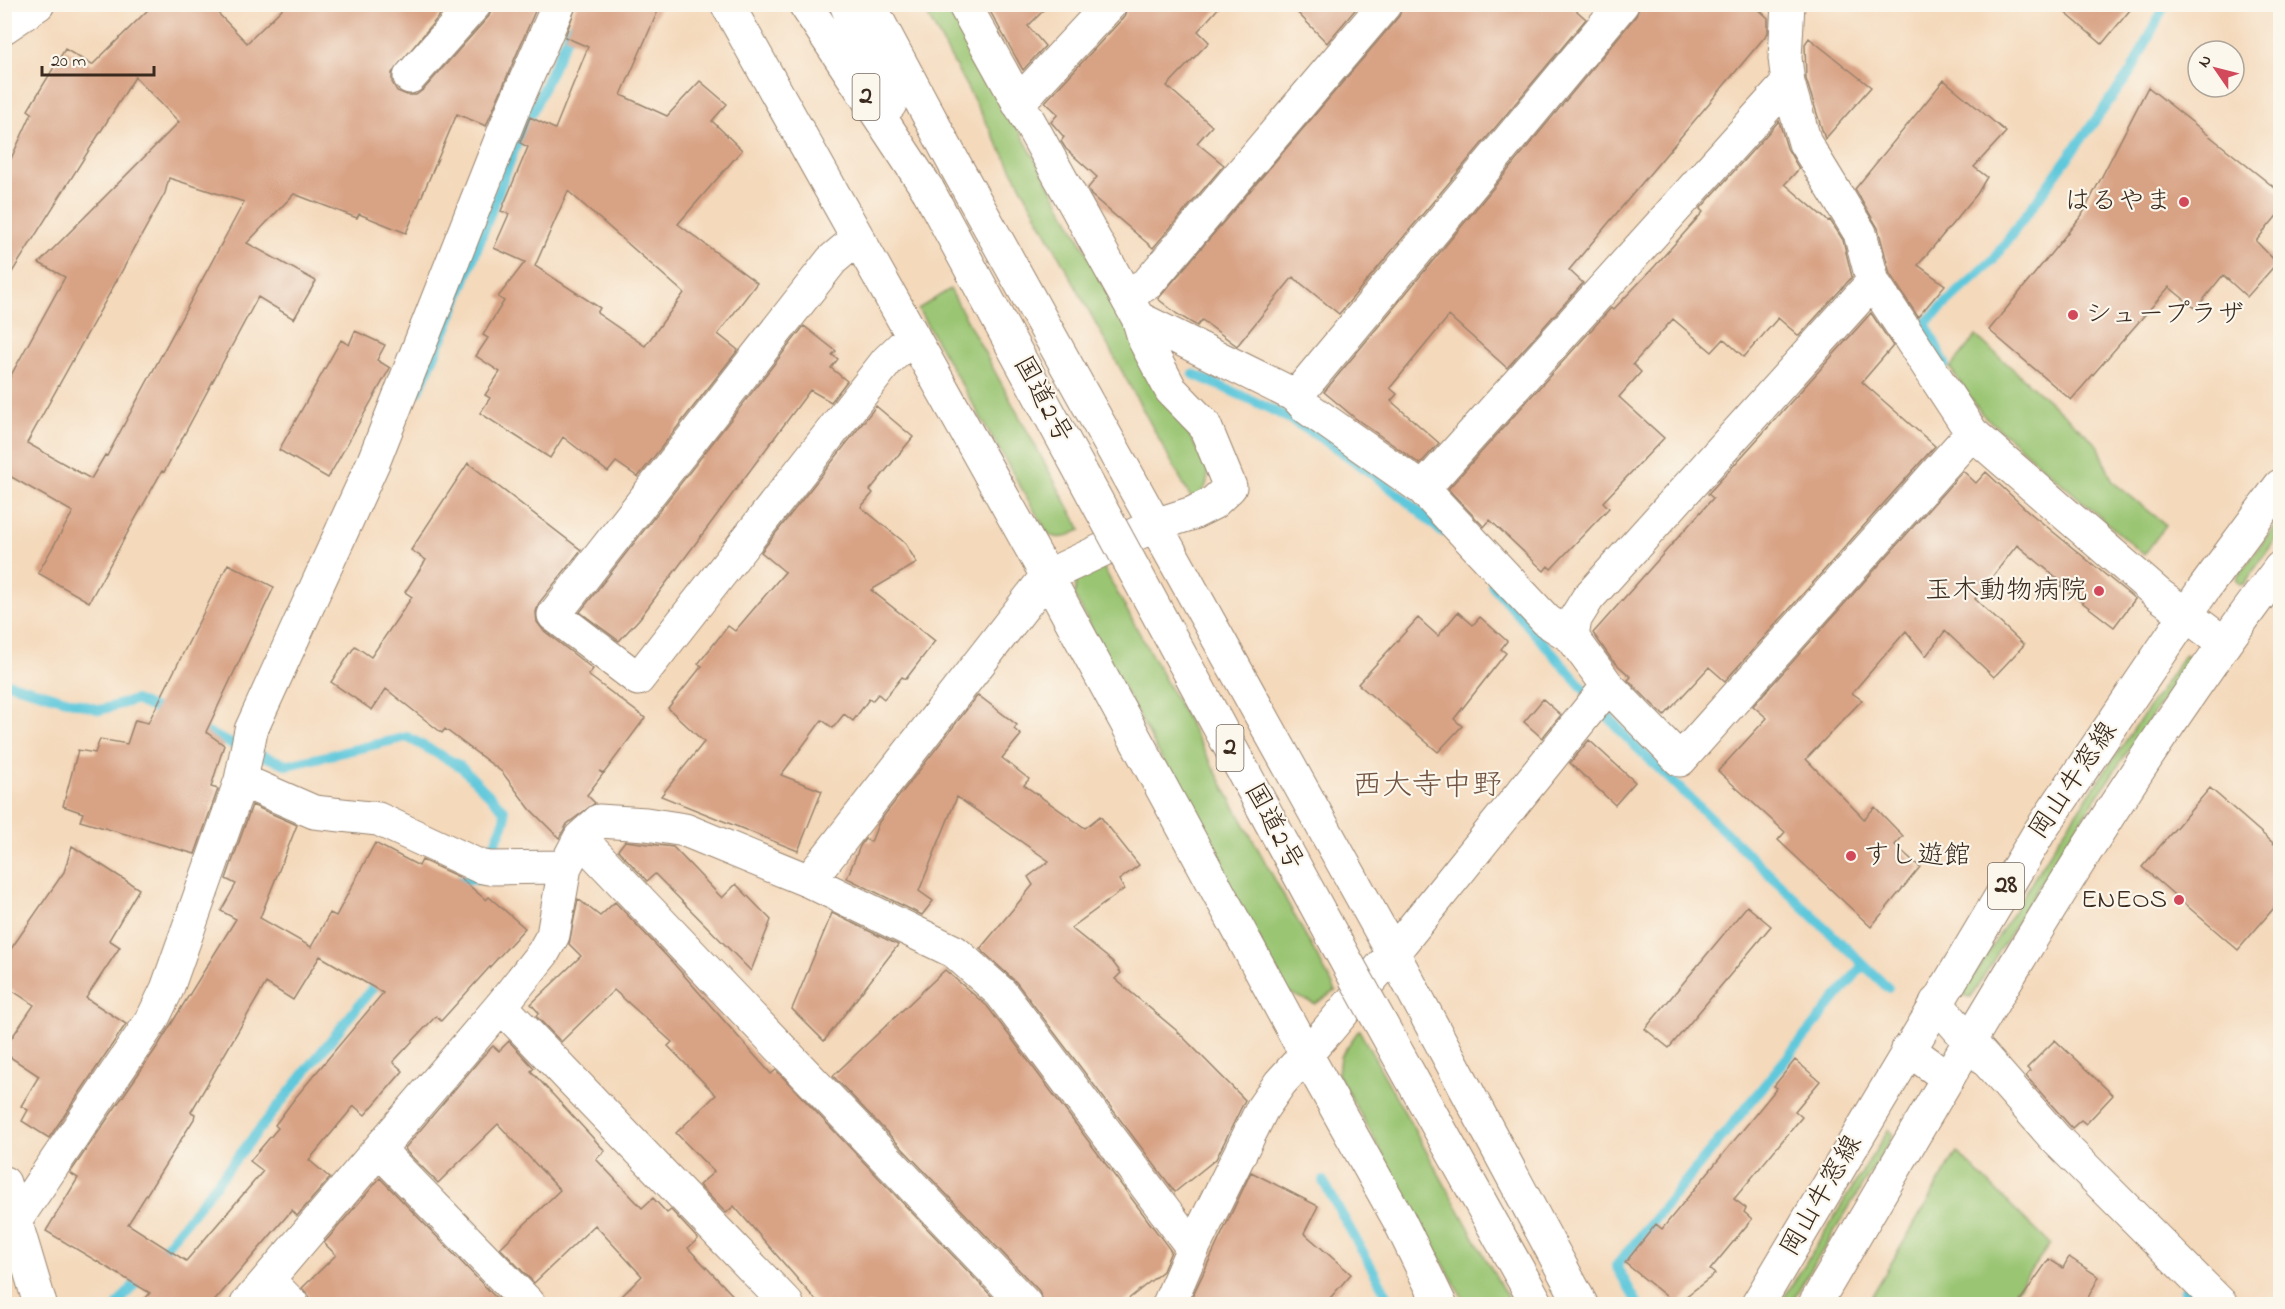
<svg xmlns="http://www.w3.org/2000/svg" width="2285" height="1309" font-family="'Indie Flower','Klee One',sans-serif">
	<rect width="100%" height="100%" fill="#fbf7ec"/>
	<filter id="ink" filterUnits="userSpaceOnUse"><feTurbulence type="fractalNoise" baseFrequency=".0167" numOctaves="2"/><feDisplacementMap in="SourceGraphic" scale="12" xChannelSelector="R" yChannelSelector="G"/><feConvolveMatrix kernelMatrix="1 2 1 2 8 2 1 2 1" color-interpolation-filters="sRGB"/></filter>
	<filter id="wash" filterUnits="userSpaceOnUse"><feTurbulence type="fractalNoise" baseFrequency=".008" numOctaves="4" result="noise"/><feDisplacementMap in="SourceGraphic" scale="24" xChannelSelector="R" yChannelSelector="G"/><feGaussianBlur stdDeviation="1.35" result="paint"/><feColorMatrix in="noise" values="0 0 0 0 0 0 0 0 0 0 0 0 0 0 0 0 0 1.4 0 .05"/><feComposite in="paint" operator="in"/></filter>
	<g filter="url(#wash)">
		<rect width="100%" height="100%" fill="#f4d9bb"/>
		<path fill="#9ac572" stroke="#6a7848" stroke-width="1.5" d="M 922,5 L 949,5 L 1207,467 C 1209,481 1207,488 1196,499 L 1190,496 Z
			M 950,289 L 1081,530 C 1069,535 1060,542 1048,534 L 918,309 Z
			M 1976,336 L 2098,445 L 2113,482 L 2166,525 L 2144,555 L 1982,414 L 1950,368 Z
			M 2280,519 L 2280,533 L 2244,584 L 2240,585 L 2236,579 Z
			M 1101,563 L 1336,991 L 1315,1004 L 1287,992 L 1075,597 L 1076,582 L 1081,571 Z
			M 2185,654 L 2189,657 L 2189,661 L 2063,847 L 1971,997 L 1965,996 L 1964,992 L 2056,843 Z
			M 1359,1030 L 1511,1304 L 1466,1304 L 1338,1074 L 1340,1057 Z
			M 1889,1129 L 1893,1135 L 1790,1304 L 1780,1304 Z
			M 1957,1152 L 2050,1244 L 2006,1304 L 1867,1304 Z"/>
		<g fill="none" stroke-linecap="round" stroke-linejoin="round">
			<path stroke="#5fc8db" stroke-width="10" d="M 1945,364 L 1925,323 L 1993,260 L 2132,70 L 2165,4
				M 1193,374 C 1224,388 1256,401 1286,417 C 1342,449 1395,489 1442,532
				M 418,392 L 448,325 L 515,148 L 573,25
				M 1492,585 L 1627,738 L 1888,988
				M 4,682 L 100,710 L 135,700 L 166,714
				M 197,728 L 234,745 L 288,765 L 407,737 L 460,766 L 504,810 L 505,820 L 480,879 L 458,881 L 454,886
				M 1323,1181 L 1392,1304
				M 156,1259 L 382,976
				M 2184,1290 L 2197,1304
				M 118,1304 L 144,1273
				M 1638,1304 L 1616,1266 L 1863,965"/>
		</g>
		<g id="blocks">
			<path fill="#d8a284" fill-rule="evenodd" d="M 154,4 L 209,4 L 247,43 L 287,4 L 449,4 L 392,73 L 392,82 L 397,91 L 407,95 L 416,95 L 424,89 L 489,16 L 493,4 L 538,4 L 486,126 L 457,114 L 406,233 L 359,214 L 357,218 L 294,194 L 247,243 L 316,281 L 294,319 L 258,297 L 164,472 L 162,471 L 89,602 L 38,573 L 73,512 L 8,475 L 4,482 L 4,388 L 65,277 L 39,263 L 179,122 L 135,77 L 4,285 L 4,174 L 32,113 L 28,110 L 65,49 L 92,65 ZM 169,178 L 244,202 L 107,456 L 105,455 L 91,479 L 27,443 L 165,193 Z
				M 577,4 L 661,4 L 621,95 L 667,116 L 700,81 L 727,104 L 712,121 L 742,150 L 678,224 L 757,283 L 718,334 L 738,350 L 638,477 L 616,462 L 608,472 L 563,437 L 550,458 L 480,413 L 490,398 L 485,395 L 500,372 L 476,356 L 488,338 L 483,335 L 504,301 L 498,297 L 525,262 L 494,248 L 509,214 L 501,211 L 528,147 L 520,143 L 530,117 L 555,129 L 588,47 L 565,37 ZM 568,191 L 684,293 L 645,346 L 597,313 L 600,308 L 535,266 Z
				M 986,4 L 1050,4 L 1028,26 L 1045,46 L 1023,70 Z
				M 1128,4 L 1222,4 L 1198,31 L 1209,42 L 1167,86 L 1212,126 L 1197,143 L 1224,165 L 1153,248 L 1091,195 L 1088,188 L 1097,177 L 1066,149 L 1061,141 L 1064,137 L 1051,122 L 1058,114 L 1045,102 L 1124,17 Z
				M 1289,4 L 1360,4 L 1327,43 Z
				M 1403,4 L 1569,4 L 1586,19 L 1339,314 L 1293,277 L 1237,346 L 1202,320 L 1197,326 L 1177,314 L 1158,299 L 1399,16 Z
				M 1640,4 L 1753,4 L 1768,18 L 1768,33 L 1569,270 L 1583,283 L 1507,368 L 1449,316 L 1390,388 L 1397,394 L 1391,401 L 1439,443 L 1420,464 L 1355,418 L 1324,392 L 1636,16 Z
				M 2055,4 L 2135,4 L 2102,44 Z
				M 1809,38 L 1871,87 L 1825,139 L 1806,79 L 1805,44 Z
				M 1944,80 L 2006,132 L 1974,167 L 1987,177 L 1977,194 L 1918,265 L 1945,285 L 1918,317 L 1890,274 L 1878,228 L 1855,189 Z
				M 2148,87 L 2280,192 L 2280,212 L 2256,241 L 2277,263 L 2247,297 L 2223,275 L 2196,309 L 2169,287 L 2071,400 L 1989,330 L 2082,215 Z
				M 1779,121 L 1787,148 L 1799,169 L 1785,184 L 1828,221 L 1830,220 L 1843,240 L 1852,277 L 1799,336 L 1778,318 L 1744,357 L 1724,339 L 1712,352 L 1673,319 L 1633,364 L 1641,372 L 1619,397 L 1664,438 L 1603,502 L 1609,508 L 1551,569 L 1548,566 L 1544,571 L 1490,520 L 1484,527 L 1448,489 L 1611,308 L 1613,310 L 1655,266 L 1703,212 L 1700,209 Z
				M 1871,313 L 1893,346 L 1862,382 L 1935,446 L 1725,681 L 1709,667 L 1664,716 L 1628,680 L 1631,677 L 1612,660 L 1593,633 L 1713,498 L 1708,494 Z
				M 804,326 L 836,351 L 832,355 L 838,359 L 831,368 L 847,381 L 831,402 L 810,390 L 640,618 L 619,641 L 580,612 Z
				M 355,331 L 385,345 L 377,360 L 390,368 L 328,478 L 279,450 L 341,340 L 349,345 Z
				M 876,406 L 913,437 L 870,490 L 873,493 L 861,507 L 905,543 L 917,563 L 871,590 L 935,641 L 906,679 L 902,677 L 884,699 L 878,694 L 872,701 L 869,699 L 853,721 L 844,714 L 833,728 L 822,720 L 781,775 L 822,791 L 798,851 L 661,796 L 704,742 L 668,708 L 702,666 L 698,664 L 728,626 L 735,631 L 785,572 L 761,552 Z
				M 468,463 L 581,550 L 539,603 L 536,612 L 537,622 L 543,630 L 593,669 L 588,675 L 645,718 L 604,773 L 599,771 L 603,774 L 587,795 L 595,803 L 567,824 L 559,838 L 530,809 L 502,772 L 445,729 L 442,733 L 386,689 L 372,710 L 331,682 L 355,646 L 371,657 L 412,597 L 405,592 L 426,560 L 411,550 Z
				M 1963,471 L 1976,483 L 1986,472 L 2029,512 L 2135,599 L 2114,627 L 2061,586 L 2063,583 L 2017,545 L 1975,599 L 2024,645 L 1994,677 L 1945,631 L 1926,656 L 1906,631 L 1852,693 L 1862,700 L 1806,759 L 1864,819 L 1875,807 L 1903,836 L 1895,845 L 1920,867 L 1871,927 L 1778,840 L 1785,832 L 1718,771 L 1767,718 L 1753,706 Z
				M 228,564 L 274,587 L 206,732 L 224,745 L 211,787 L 218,789 L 195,854 L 80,821 L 83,813 L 63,806 L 78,750 L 95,753 L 100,739 L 127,744 L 135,720 L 148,723 Z
				M 1458,612 L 1473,625 L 1480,617 L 1507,641 L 1501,649 L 1506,653 L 1454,719 L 1462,726 L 1438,752 L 1358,684 L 1418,618 L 1438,636 Z
				M 978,695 L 1017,725 L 1014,729 L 1021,735 L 1002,758 L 1029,779 L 1024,785 L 1085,828 L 1100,816 L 1139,865 L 1119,880 L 1124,889 L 1071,928 L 1112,961 L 1121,973 L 1115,979 L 1176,1030 L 1245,1100 L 1216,1159 L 1175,1192 L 1016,982 L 980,949 L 1033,885 L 1028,877 L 1049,861 L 957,797 L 919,891 L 933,901 L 922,915 L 847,878 L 860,846 L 865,839 L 871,842 L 879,822 Z
				M 1543,699 L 1561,715 L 1542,738 L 1524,722 Z
				M 1589,740 L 1635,782 L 1615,805 L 1570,763 Z
				M 2210,788 L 2280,849 L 2280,901 L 2238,950 L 2142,867 Z
				M 252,805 L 297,825 L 260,918 L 311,947 L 330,913 L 336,916 L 375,843 L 419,866 L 422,860 L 459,877 L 486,900 L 489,897 L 525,928 L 441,1021 L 436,1016 L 393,1062 L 403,1071 L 365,1115 L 354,1106 L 309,1160 L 330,1178 L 297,1216 L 292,1210 L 211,1305 L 140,1305 L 150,1293 L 46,1231 L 78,1178 L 70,1173 L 159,1044 L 236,919 L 221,911 L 236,884 L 226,879 ZM 320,956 L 383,993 L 295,1098 L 275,1125 L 278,1128 L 250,1161 L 263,1171 L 186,1261 L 128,1224 L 194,1119 L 195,1114 L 191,1112 L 266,983 L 293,1000 Z
				M 625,841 L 673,847 L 722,898 L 736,884 L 771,920 L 751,971 L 655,874 L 647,881 L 618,850 Z
				M 72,846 L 139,889 L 109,940 L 120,947 L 86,998 L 126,1024 L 49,1138 L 22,1121 L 28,1110 L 21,1106 L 39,1076 L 4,1053 L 4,1049 L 34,1005 L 4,985 L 4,959 L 64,872 Z
				M 578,899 L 600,916 L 615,902 L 673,963 L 771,1074 L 776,1070 L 1000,1305 L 820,1305 L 734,1206 L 726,1213 L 699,1185 L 714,1172 L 676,1133 L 716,1095 L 668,1046 L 672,1042 L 614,990 L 561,1042 L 536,1016 L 539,1013 L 531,1004 L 581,956 L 569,944 Z
				M 1747,906 L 1771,926 L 1669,1048 L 1645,1029 Z
				M 832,913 L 898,945 L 824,1041 L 792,1009 Z
				M 945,970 L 987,1006 L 1171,1251 L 1163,1271 L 1121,1305 L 1043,1305 L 1039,1291 L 833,1076 Z
				M 2055,1040 L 2113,1095 L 2086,1124 L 2081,1120 L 2072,1128 L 2026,1076 L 2030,1071 L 2027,1068 Z
				M 509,1041 L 534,1068 L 531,1071 L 605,1151 L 596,1159 L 642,1208 L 653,1198 L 667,1213 L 671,1210 L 698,1239 L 688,1248 L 742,1305 L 613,1305 L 642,1276 L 595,1225 L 534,1283 L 500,1248 L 560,1190 L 498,1124 L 438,1183 L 407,1152 L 405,1148 L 482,1057 L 493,1046 L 499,1051 Z
				M 1795,1060 L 1820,1081 L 1795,1111 L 1802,1117 L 1734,1199 L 1746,1208 L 1744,1212 L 1752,1219 L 1710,1270 L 1715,1274 L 1676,1304 L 1625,1263 L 1656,1224 L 1662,1229 L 1777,1088 L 1774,1086 Z
				M 1251,1172 L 1318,1206 L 1304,1233 L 1351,1274 L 1324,1305 L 1199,1305 L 1192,1297 Z
				M 380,1178 L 503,1305 L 317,1305 L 302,1288 L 336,1255 L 324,1243 Z
				M 2069,1257 L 2099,1277 L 2084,1305 L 2017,1305 L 2049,1259 L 2063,1268 Z"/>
		</g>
	</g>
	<g filter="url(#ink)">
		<use href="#blocks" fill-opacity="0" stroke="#98826c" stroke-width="1.5"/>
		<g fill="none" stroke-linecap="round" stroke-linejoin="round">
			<defs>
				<path id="minor" d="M 727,4 L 1047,576 L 1306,1054 L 1399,1220 L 1440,1304
					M 869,4 L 954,163 L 1393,953 L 1581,1304
					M 1788,4 L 1785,58 L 1788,83 L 1805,143 L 1860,233 L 1873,282
					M 410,77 L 475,4
					M 1018,103 L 1110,4
					M 858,238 L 832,260 L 554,615 L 638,679 L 887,361 L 913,336
					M 1123,290 L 1136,290 L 1148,283 L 1385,4
					M 1138,318 L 1296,396 L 1622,4
					M 1296,396 L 1306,407 L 1423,489 L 1547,621 L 1572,637
					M 1423,489 L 1788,83
					M 1608,686 L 1680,760 L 1972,433
					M 241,780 L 314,812 L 378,819 L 479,866 L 489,868 L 565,867
					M 580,838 L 1025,1304
					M 809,881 L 1047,576 L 1155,525 L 1193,513 L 1213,503 L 1230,487 L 1204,424 L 1171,390 L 1145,341 L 1138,318 L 964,4
					M 1936,1003 L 2055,1138 L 2221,1304
					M 501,1006 L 787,1304
					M 1908,1049 L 1948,1078
					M 379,1150 L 529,1304
					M 4,1183 L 40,1304
					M 15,1221 L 152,1020 L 167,989 L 241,780 L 251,730 L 373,463 L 513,109 L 559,4
					M 268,1280 L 292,1304
					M 247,1304 L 501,1006 L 543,953 L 553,935 L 565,867 L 580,838 L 599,821 L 646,824 L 685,830 L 809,881 L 955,952 L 1001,993 L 1193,1248
					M 1169,1304 L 1193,1248 L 1262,1109 L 1280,1083 L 1328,1030 L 1393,953 L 1608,686 L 1572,637 L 1575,619 L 1588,598 L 1873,282 L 1972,433 L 2158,594 L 2224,643"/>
				<path id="major" d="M 4,27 L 38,4
					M 1758,1304 L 2040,831 L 2203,590 L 2280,486
					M 1815,1304 C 1962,1054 2105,800 2280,568"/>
				<path id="highway" d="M 805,4 L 928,190
					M 846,4 L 890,104"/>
			</defs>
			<use href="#minor" stroke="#98826c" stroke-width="35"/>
			<use href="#major" stroke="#98826c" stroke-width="35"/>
			<use href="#highway" stroke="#98826c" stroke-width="35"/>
			<use href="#minor" stroke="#fff" stroke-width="33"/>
			<use href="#major" stroke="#fff" stroke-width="33"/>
			<use href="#highway" stroke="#fff" stroke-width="33"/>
			<defs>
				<path id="highway-bridge" d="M 928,190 L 1351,970 L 1537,1304"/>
			</defs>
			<use href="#highway-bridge" stroke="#98826c" stroke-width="35" stroke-linecap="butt"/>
			<use href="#highway-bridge" stroke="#fff" stroke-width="33"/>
		</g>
	</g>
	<g fill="#d1495b" stroke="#fbf7ec" stroke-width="2">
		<circle cx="2184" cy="202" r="6"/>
		<circle cx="2073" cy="315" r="6"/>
		<circle cx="2099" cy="591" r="6"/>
		<circle cx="1851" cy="856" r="6"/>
		<circle cx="2179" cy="900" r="6"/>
	</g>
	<g text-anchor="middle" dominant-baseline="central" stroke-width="4.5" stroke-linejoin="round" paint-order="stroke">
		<g fill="#fbf7ec" stroke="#75685c" stroke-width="1.5">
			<rect x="852.5" y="74" width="27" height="46" rx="4.5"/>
			<rect x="1216.5" y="725" width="27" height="46" rx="4.5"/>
			<rect x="1988" y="863" width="36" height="46" rx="4.5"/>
		</g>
		<g font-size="26" font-weight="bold" fill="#3b2a1e">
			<text x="866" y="97">2</text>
			<text x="1230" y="748">2</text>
			<text x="2006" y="886">28</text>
		</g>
		<g font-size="27" fill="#3b2a1e" stroke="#fbf7ec" text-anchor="end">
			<text x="2172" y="202">はるやま</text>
			<text x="2085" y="315" text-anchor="start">シュープラザ</text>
			<text x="2087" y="591">玉木動物病院</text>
			<text x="1863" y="856" text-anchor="start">すし遊館</text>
			<text x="2167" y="900">ENEOS</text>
		</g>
		<g font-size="27" fill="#3b2a1e" stroke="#fbf7ec">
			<text transform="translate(1042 400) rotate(62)">国道2号</text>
			<text transform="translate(2074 781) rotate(-56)">岡山牛窓線</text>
			<text transform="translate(1273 827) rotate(62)">国道2号</text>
			<text transform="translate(1822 1196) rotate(-60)">岡山牛窓線</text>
		</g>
		<g font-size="30" fill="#725442" stroke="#fbf7ec">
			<text x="1427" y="787">西大寺中野</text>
		</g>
	</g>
	<rect width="2285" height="1309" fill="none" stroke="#fbf7ec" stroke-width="24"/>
	<g transform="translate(2216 69) rotate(305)"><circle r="28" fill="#fbf7ec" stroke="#aea59a" stroke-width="1.5"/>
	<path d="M0-4.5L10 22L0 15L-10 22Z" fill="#d1495b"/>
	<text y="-9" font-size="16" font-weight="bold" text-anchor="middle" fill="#3b2a1e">N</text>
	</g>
	<path d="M42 66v9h112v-9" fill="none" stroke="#3b2a1e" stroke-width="3"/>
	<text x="51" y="66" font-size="18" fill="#3b2a1e" stroke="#fbf7ec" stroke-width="4.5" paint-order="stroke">20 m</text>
</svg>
